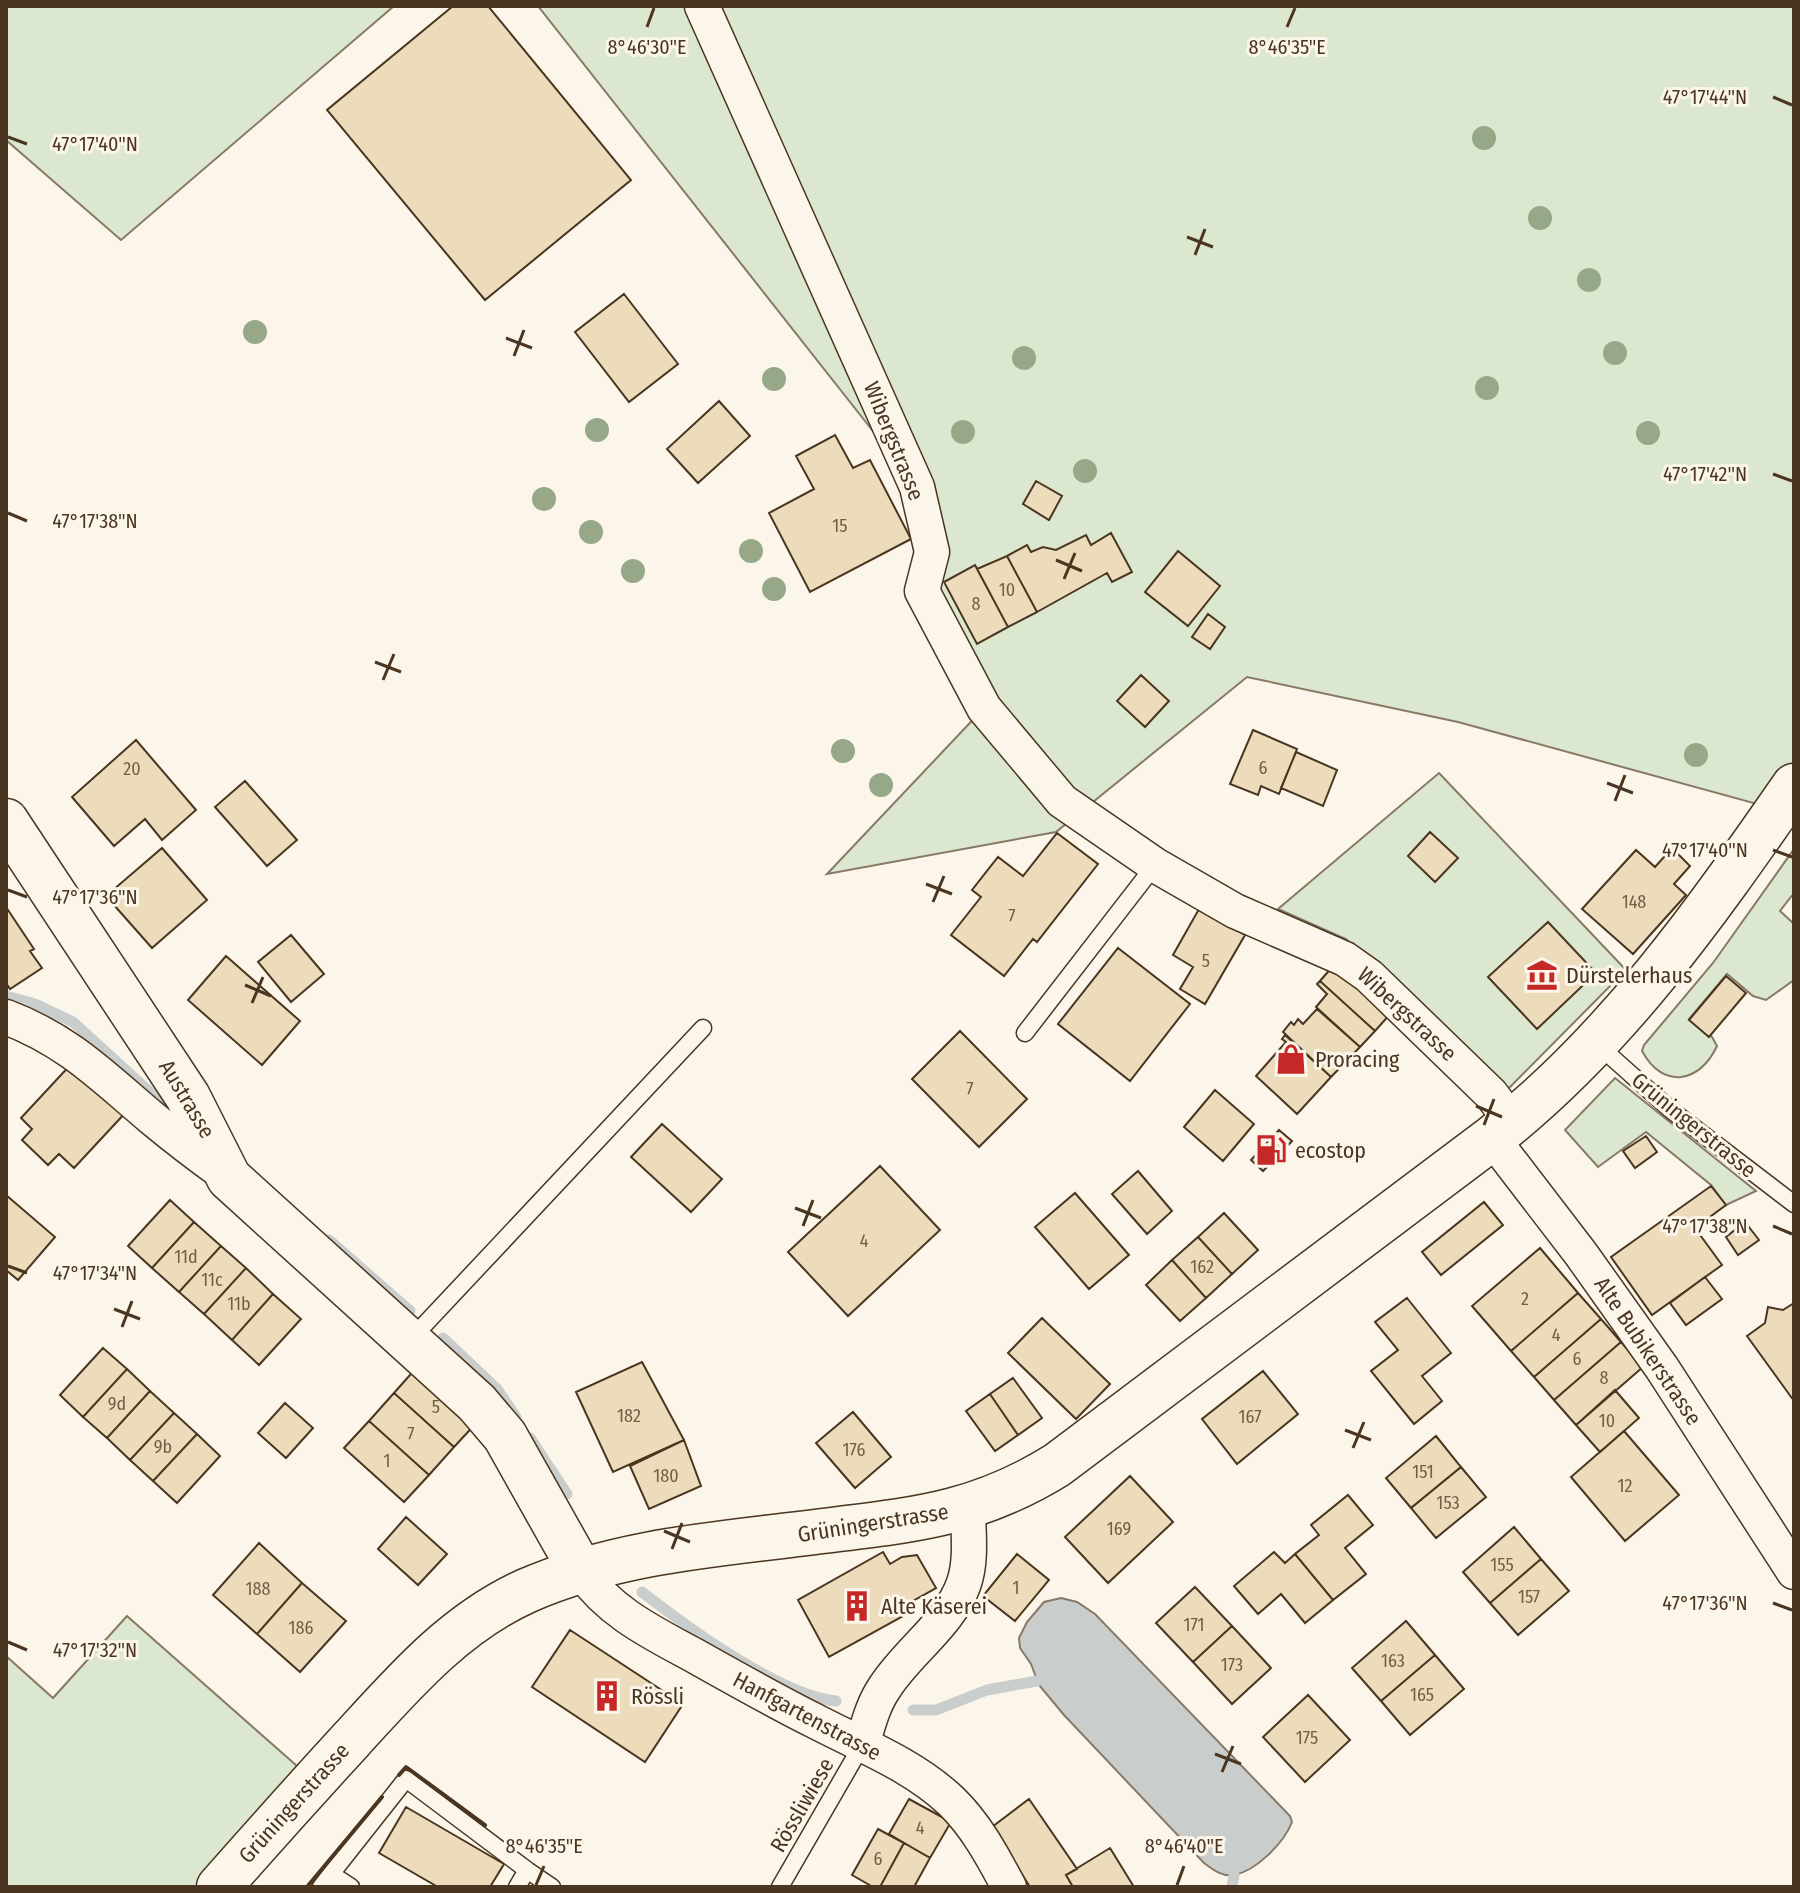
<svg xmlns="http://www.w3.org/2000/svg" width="1800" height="1893" font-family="'Fira Sans Condensed',sans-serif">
	<rect width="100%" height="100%" fill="#fbf6e9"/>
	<path fill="#dce7d0" stroke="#887966" stroke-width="2" d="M 6,6 L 394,6 L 121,240 L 6,140 Z
		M 538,6 L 1794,6 L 1794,814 L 1458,722 L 1247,677 L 1056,832 L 827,874 L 984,708 L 922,591 L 917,487 Z
		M 1439,773 L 1626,970 L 1507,1090 L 1346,939 L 1278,909 Z
		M 1794,849 L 1794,893 L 1780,911 L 1794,924 L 1794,980 L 1766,1000 L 1753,996 L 1727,974 L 1689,1019 L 1712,1037 L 1717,1046 C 1700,1083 1663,1090 1642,1051 L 1644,1045 L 1713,963 Z
		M 1615,1078 L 1756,1191 L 1726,1205 L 1711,1185 L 1646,1132 L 1598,1167 L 1565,1130 Z
		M 127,1616 L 314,1781 L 219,1887 L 6,1887 L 6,1656 L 53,1698 Z"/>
	<path fill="#c9cecd" stroke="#887966" stroke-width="2" d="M 1061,1598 L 1077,1602 L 1095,1614 L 1290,1816 L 1292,1822 C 1284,1843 1256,1871 1234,1875 C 1222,1877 1212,1869 1204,1863 L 1064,1715 L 1039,1685 L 1031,1664 L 1020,1648 L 1019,1638 L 1027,1622 L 1044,1602 Z"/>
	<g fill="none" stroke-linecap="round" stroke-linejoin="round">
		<path stroke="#c9cecd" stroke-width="11" d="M 6,996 L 35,1004 L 73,1022 L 164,1105
			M 329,1240 L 410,1311
			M 443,1338 L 497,1389 L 516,1417
			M 530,1438 L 567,1494
			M 642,1592 C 687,1627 781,1696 836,1701
			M 913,1710 L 936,1710 L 987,1690 L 1037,1681
			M 1232,1887 L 1234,1875"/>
	</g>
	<path fill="#ecdcbc" stroke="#4a3520" stroke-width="2" d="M 453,6 L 488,6 L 631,180 L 485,300 L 327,110 Z
		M 624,294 L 678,364 L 629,402 L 575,332 Z
		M 719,401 L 750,436 L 698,483 L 667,449 Z
		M 835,435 L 853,468 L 870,460 L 911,539 L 810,592 L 769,513 L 814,489 L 796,456 Z
		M 1036,481 L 1062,496 L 1049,520 L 1023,504 Z
		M 1111,533 L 1132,572 L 1112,582 L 1107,573 L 1037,612 L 1007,556 L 1027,545 L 1031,552 L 1043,547 L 1056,550 L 1086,535 L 1091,545 Z
		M 1178,551 L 1220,586 L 1188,626 L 1145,592 Z
		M 1007,556 L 1037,612 L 1008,627 L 977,569 Z
		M 975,565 L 1008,627 L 977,644 L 944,582 Z
		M 1208,614 L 1225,627 L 1210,649 L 1192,637 Z
		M 1141,675 L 1169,701 L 1145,727 L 1117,701 Z
		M 1253,730 L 1297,749 L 1279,794 L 1261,786 L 1258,795 L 1230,784 Z
		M 136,740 L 196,810 L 162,840 L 145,819 L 114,846 L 72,797 Z
		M 1296,752 L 1337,770 L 1323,806 L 1281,788 Z
		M 245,781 L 297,840 L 267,866 L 215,807 Z
		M 1430,832 L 1458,858 L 1435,882 L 1408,856 Z
		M 1057,833 L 1098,864 L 1037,942 L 1033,939 L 1004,976 L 951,935 L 981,897 L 972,890 L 998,857 L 1023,876 Z
		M 162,848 L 207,900 L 152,948 L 106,896 Z
		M 1672,848 L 1690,866 L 1674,884 L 1686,895 L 1633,954 L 1582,909 L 1636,850 L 1655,867 Z
		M 6,907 L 34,949 L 30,951 L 42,968 L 10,989 L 6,983 Z
		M 1199,909 L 1245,935 L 1205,1004 L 1180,989 L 1193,967 L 1173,955 Z
		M 1548,922 L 1596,973 L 1537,1029 L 1488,977 Z
		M 291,935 L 324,974 L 291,1002 L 258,962 Z
		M 1118,948 L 1190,1004 L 1130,1081 L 1058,1024 Z
		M 226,956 L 300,1021 L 262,1065 L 188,1000 Z
		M 1333,966 L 1391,1013 L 1375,1031 L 1320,981 Z
		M 1726,976 L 1746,993 L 1709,1037 L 1689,1020 Z
		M 1320,981 L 1375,1031 L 1360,1047 L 1316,1007 L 1327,994 L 1317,984 Z
		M 1317,1009 L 1360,1047 L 1331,1077 L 1283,1032 L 1291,1022 L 1294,1025 L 1298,1019 L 1303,1024 Z
		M 960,1031 L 1027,1099 L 979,1147 L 912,1079 Z
		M 1285,1035 L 1331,1077 L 1297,1114 L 1256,1076 L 1286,1042 L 1282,1039 Z
		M 74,1061 L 127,1111 L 74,1168 L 59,1154 L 48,1165 L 22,1140 L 32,1129 L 21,1118 Z
		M 1215,1090 L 1254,1124 L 1223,1161 L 1184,1127 Z
		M 662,1124 L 722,1179 L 691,1212 L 631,1157 Z
		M 1279,1130 L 1292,1141 L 1263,1171 L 1251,1160 Z
		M 1646,1136 L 1657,1152 L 1635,1168 L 1623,1151 Z
		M 880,1166 L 940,1230 L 848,1316 L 788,1252 Z
		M 1138,1171 L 1172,1211 L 1147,1234 L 1112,1194 Z
		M 1711,1186 L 1726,1205 L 1695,1228 L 1722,1265 L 1652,1315 L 1611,1257 Z
		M 1075,1193 L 1129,1255 L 1089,1289 L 1035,1227 Z
		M 6,1195 L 55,1237 L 18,1280 L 6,1270 Z
		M 170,1200 L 194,1222 L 152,1268 L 128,1246 Z
		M 1484,1202 L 1503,1225 L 1441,1275 L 1422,1252 Z
		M 1224,1213 L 1258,1250 L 1232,1274 L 1198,1237 Z
		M 194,1222 L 221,1246 L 179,1292 L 152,1268 Z
		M 1745,1222 L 1759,1240 L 1738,1255 L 1726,1237 Z
		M 1198,1237 L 1232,1274 L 1206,1298 L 1172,1260 Z
		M 221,1246 L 246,1268 L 204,1314 L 179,1292 Z
		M 1540,1248 L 1578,1293 L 1511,1351 L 1472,1306 Z
		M 1172,1260 L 1206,1298 L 1180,1321 L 1146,1285 Z
		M 246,1268 L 273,1294 L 232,1340 L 204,1314 Z
		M 1705,1277 L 1722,1299 L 1686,1325 L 1670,1303 Z
		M 1578,1293 L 1601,1319 L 1534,1377 L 1511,1351 Z
		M 273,1294 L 301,1319 L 259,1365 L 232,1340 Z
		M 1407,1298 L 1451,1353 L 1422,1376 L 1442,1401 L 1414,1424 L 1371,1371 L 1398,1350 L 1375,1322 Z
		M 1794,1303 L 1794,1401 L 1747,1336 L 1765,1323 L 1768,1307 L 1783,1310 Z
		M 1042,1318 L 1110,1384 L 1076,1419 L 1008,1353 Z
		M 1601,1319 L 1621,1342 L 1554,1400 L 1534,1377 Z
		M 1621,1342 L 1643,1367 L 1576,1425 L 1554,1400 Z
		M 103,1348 L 127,1369 L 83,1417 L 60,1395 Z
		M 642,1362 L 684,1440 L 613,1472 L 576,1392 Z
		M 418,1366 L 479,1420 L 454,1447 L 394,1393 Z
		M 127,1369 L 150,1391 L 107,1438 L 83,1417 Z
		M 1263,1371 L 1298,1414 L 1237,1464 L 1202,1419 Z
		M 1013,1378 L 1042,1418 L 1018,1435 L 990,1394 Z
		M 1615,1390 L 1639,1418 L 1600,1452 L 1576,1425 Z
		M 150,1391 L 174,1413 L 130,1460 L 107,1438 Z
		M 394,1393 L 454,1447 L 429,1475 L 369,1421 Z
		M 990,1394 L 1018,1435 L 995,1451 L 966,1411 Z
		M 285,1403 L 313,1428 L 286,1458 L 258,1433 Z
		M 853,1412 L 891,1457 L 855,1488 L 816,1443 Z
		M 174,1413 L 197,1434 L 153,1481 L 130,1460 Z
		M 369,1421 L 429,1475 L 404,1502 L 344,1448 Z
		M 1624,1431 L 1679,1495 L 1625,1541 L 1571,1477 Z
		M 197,1434 L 220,1456 L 177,1503 L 153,1481 Z
		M 1436,1436 L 1461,1467 L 1411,1508 L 1386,1478 Z
		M 684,1440 L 701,1486 L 649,1509 L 630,1466 Z
		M 1461,1467 L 1486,1497 L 1436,1538 L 1411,1508 Z
		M 1130,1476 L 1173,1522 L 1108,1583 L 1065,1537 Z
		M 1348,1495 L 1373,1525 L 1345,1548 L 1366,1574 L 1333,1600 L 1295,1554 L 1319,1535 L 1311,1525 Z
		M 406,1517 L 447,1554 L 418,1585 L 378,1549 Z
		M 1514,1527 L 1541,1559 L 1490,1603 L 1463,1572 Z
		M 259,1543 L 302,1583 L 257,1634 L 213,1595 Z
		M 883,1552 L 890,1564 L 902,1557 L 917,1555 L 936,1588 L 911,1602 L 916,1609 L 829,1657 L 798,1600 Z
		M 1274,1552 L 1285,1563 L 1295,1554 L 1333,1600 L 1305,1623 L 1281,1594 L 1258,1614 L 1234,1586 Z
		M 1017,1554 L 1049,1580 L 1015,1621 L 983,1596 Z
		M 1541,1559 L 1569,1591 L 1518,1635 L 1490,1603 Z
		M 302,1583 L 346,1621 L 300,1672 L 257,1634 Z
		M 1195,1587 L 1232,1626 L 1193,1662 L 1156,1623 Z
		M 1406,1621 L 1435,1655 L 1381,1701 L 1352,1668 Z
		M 1232,1626 L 1271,1668 L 1232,1704 L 1193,1662 Z
		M 570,1630 L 683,1704 L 645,1762 L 532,1687 Z
		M 1435,1655 L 1464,1689 L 1410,1735 L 1381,1701 Z
		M 1308,1695 L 1350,1740 L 1305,1782 L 1263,1737 Z
		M 909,1799 L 951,1822 L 930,1858 L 889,1834 Z
		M 1029,1799 L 1077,1869 L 1066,1875 L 1073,1887 L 1030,1887 L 992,1827 Z
		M 406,1807 L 504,1864 L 490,1887 L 438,1887 L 379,1853 Z
		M 878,1829 L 904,1843 L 880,1887 L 873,1887 L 852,1875 Z
		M 904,1843 L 930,1858 L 914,1887 L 880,1887 Z
		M 1110,1848 L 1134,1887 L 1073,1887 L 1066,1875 Z"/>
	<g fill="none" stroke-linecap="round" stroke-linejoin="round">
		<defs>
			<path id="lane" d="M 1025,1033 L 1155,865
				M 1598,1045 L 1671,1110 L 1794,1204
				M 410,1340 L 703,1028
				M 321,1887 L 331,1874
				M 351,1887 L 331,1874 L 406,1779 L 527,1870
				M 517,1887 L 527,1870 L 552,1887
				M 780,1887 L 862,1745"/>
			<path id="street" d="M 702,6 L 917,487 L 932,552 L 922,591 L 984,708 L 1062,801 L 1155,865 L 1235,911 L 1345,959 L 1369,976 L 1491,1094 L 1512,1122
				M 6,1017 C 69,1041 102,1076 152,1118 C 176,1138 201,1157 226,1175
				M 1492,1138 L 1581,1254 L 1662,1368 L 1794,1572
				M 581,1571 C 610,1613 653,1633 697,1657 C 736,1679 775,1701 815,1721 C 861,1745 913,1765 951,1801 C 976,1825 993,1857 1009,1887
				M 862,1745 C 868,1725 873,1704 885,1687 C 908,1651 950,1624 964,1583 C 972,1559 968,1532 968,1508"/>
			<path id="secondary" d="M 6,821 L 188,1097 L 229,1178 L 477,1403 L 505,1436 L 581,1571
				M 219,1887 C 263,1837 307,1788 352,1739 C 404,1682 455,1623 526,1591 C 624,1548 734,1543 839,1529 C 923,1519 983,1511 1057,1465 L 1492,1138 C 1616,1041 1705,914 1794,786"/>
		</defs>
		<use href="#lane" stroke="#4a3520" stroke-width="19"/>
		<use href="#street" stroke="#4a3520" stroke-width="37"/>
		<use href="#secondary" stroke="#4a3520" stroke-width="47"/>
		<use href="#lane" stroke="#fbf6e9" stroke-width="16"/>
		<use href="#street" stroke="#fbf6e9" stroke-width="34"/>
		<use href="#secondary" stroke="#fbf6e9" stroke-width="44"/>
		<path stroke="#4a3520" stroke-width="4" d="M 399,1775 L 406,1767 L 485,1825
			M 307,1887 L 382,1797"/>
	</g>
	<g fill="#96a887">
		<circle cx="1484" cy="138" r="12"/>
		<circle cx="1540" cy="218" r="12"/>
		<circle cx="1589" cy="280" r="12"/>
		<circle cx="255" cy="332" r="12"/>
		<circle cx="1615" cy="353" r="12"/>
		<circle cx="1024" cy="358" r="12"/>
		<circle cx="774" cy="379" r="12"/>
		<circle cx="1487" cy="388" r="12"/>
		<circle cx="597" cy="430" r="12"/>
		<circle cx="963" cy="432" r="12"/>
		<circle cx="1648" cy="433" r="12"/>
		<circle cx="1085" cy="471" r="12"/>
		<circle cx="544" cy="499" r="12"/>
		<circle cx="591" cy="532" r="12"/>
		<circle cx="751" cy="551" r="12"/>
		<circle cx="633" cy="571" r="12"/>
		<circle cx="774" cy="589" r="12"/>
		<circle cx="843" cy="751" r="12"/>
		<circle cx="1696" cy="755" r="12"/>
		<circle cx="881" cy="785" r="12"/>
	</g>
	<path fill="none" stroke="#4a3520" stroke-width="3" d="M 647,27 L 654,8M 1287,27 L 1295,8M 1773,97 L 1792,105M 8,137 L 27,144M 1187,237 L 1213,247M 1195,255 L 1205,229M 506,338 L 532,348M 514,356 L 524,330M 1773,474 L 1792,481M 8,513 L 27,521M 1056,560 L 1082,571M 1064,579 L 1075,553M 375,662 L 401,672M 383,680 L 394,654M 1607,783 L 1633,793M 1615,801 L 1625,775M 1773,850 L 1792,857M 926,884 L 952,894M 8,890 L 27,897M 933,902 L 944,876M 245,985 L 271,996M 252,1003 L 263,977M 1476,1106 L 1502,1117M 1484,1125 L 1494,1099M 795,1208 L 821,1218M 803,1226 L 813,1200M 1773,1226 L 1792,1234M 8,1266 L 27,1273M 114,1309 L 140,1319M 122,1327 L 132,1301M 1345,1430 L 1371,1440M 1353,1448 L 1364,1422M 664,1531 L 690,1542M 672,1549 L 682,1523M 1773,1603 L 1792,1610M 8,1642 L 27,1650M 1215,1754 L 1241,1764M 1222,1772 L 1233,1746M 536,1885 L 544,1866M 1177,1885 L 1184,1866"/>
	<defs>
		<symbol id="museum-bare" viewBox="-9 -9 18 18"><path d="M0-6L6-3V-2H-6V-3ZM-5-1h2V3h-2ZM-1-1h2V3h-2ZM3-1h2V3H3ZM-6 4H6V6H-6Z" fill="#c62828" stroke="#fbf6e9" stroke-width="2.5" paint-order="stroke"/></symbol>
		<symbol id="shop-bare" viewBox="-9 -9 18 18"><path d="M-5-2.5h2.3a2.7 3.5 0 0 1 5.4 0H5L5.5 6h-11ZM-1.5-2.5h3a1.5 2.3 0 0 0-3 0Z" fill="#c62828" stroke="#fbf6e9" stroke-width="2.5" paint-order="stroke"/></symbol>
		<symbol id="fuel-bare" viewBox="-9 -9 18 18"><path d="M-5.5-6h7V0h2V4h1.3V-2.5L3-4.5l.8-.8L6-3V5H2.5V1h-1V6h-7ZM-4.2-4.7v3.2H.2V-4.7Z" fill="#c62828" stroke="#fbf6e9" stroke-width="2.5" paint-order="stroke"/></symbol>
		<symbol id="building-bare" viewBox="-9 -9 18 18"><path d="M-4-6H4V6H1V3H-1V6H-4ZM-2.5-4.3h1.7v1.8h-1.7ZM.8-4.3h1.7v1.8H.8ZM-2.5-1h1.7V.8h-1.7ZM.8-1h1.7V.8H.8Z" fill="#c62828" stroke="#fbf6e9" stroke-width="2.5" paint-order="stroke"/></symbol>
	</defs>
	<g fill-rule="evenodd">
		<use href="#museum-bare" x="1520" y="953" width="44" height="44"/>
		<use href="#shop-bare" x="1269" y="1037" width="44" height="44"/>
		<use href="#fuel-bare" x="1249" y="1128" width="44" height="44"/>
		<use href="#building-bare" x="835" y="1584" width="44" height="44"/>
		<use href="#building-bare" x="585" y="1674" width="44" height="44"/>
	</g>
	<g text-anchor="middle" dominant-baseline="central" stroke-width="6" stroke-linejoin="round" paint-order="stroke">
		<g font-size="18" fill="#725f47">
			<text x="840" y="526">15</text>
			<text x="1007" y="590">10</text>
			<text x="976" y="604">8</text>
			<text x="1263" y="768">6</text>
			<text x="132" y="769">20</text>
			<text x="1634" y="902">148</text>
			<text x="1012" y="916">7</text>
			<text x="1206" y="961">5</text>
			<text x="970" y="1089">7</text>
			<text x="864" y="1241">4</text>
			<text x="186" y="1257">11d</text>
			<text x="1202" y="1267">162</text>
			<text x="212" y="1280">11c</text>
			<text x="1525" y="1299">2</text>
			<text x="239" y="1304">11b</text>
			<text x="1556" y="1335">4</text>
			<text x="1577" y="1359">6</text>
			<text x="1604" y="1378">8</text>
			<text x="117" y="1404">9d</text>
			<text x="436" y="1407">5</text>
			<text x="629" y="1416">182</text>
			<text x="1250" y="1417">167</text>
			<text x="1607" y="1421">10</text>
			<text x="411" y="1434">7</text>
			<text x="163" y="1447">9b</text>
			<text x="854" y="1450">176</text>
			<text x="387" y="1461">1</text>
			<text x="1423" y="1472">151</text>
			<text x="666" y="1476">180</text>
			<text x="1625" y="1486">12</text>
			<text x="1448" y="1503">153</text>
			<text x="1119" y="1529">169</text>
			<text x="1502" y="1565">155</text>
			<text x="1016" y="1588">1</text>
			<text x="258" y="1589">188</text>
			<text x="1529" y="1597">157</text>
			<text x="1194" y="1625">171</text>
			<text x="301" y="1628">186</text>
			<text x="1393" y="1661">163</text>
			<text x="1232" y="1665">173</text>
			<text x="1422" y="1695">165</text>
			<text x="1307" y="1738">175</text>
			<text x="920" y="1828">4</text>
			<text x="878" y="1859">6</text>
		</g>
		<g font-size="22" fill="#4a3520" stroke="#fbf6e9">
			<text transform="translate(894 441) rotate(68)">Wibergstrasse</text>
			<text transform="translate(1407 1014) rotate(43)">Wibergstrasse</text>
			<text transform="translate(187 1099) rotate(59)">Austrasse</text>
			<text transform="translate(1694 1125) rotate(39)">Grüningerstrasse</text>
			<text transform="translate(1648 1351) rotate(56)">Alte Bubikerstrasse</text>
			<text transform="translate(873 1523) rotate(-9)">Grüningerstrasse</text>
			<text transform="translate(807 1716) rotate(28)">Hanfgartenstrasse</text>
			<text transform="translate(294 1803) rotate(-48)">Grüningerstrasse</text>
			<text transform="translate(802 1805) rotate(-60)">Rössliwiese</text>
		</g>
		<g font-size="22" fill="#4a3520" stroke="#fbf6e9" text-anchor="start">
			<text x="1566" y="975">Dürstelerhaus</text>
			<text x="1315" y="1059">Proracing</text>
			<text x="1295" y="1150">ecostop</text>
			<text x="881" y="1606">Alte Käserei</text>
			<text x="631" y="1696">Rössli</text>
		</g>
	</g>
	<g font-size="20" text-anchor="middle" fill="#4a3520" stroke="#fbf6e9" stroke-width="6" stroke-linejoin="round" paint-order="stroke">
		<text x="647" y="54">8°46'30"E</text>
		<text x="1287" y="54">8°46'35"E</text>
		<text x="1705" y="104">47°17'44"N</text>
		<text x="95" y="151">47°17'40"N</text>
		<text x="1705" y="481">47°17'42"N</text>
		<text x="95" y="528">47°17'38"N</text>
		<text x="1705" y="857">47°17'40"N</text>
		<text x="95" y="904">47°17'36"N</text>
		<text x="1705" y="1233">47°17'38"N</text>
		<text x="95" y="1280">47°17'34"N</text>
		<text x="1705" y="1610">47°17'36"N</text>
		<text x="95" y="1657">47°17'32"N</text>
		<text x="544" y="1853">8°46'35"E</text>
		<text x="1184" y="1853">8°46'40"E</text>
	</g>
	<rect width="1800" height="1893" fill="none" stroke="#4a3520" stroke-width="16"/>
</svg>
